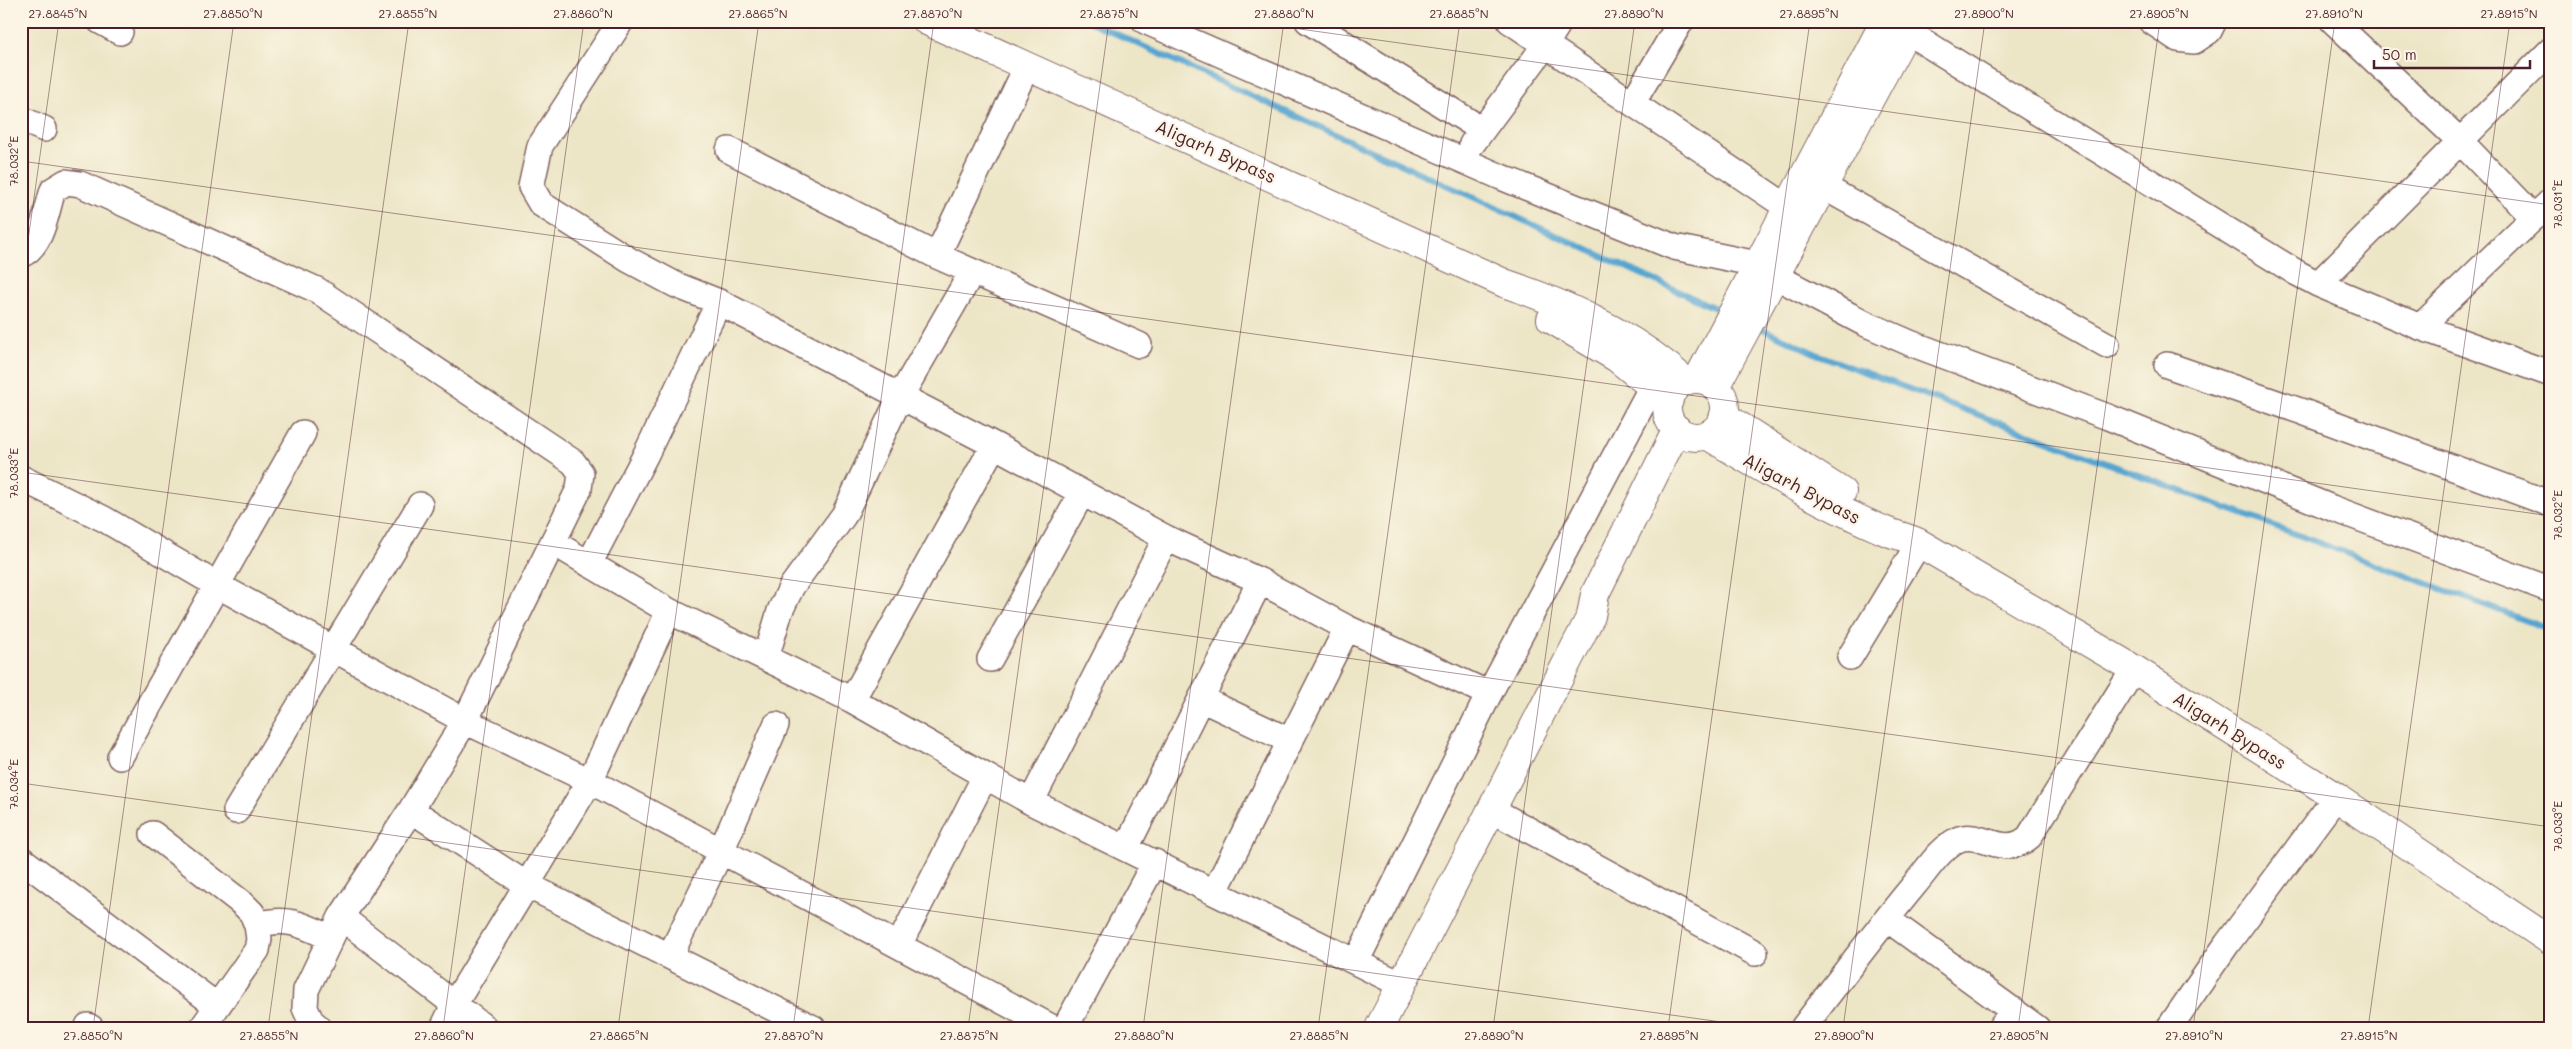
<svg xmlns="http://www.w3.org/2000/svg" width="2572" height="1049" font-family="Mali,sans-serif">
	<rect width="100%" height="100%" fill="#fcf5e5"/>
	<filter id="ink" filterUnits="userSpaceOnUse"><feTurbulence type="fractalNoise" baseFrequency=".02" numOctaves="2"/><feDisplacementMap in="SourceGraphic" scale="10" xChannelSelector="R" yChannelSelector="G"/><feConvolveMatrix kernelMatrix="1 2 1 2 8 2 1 2 1" color-interpolation-filters="sRGB"/></filter>
	<filter id="wash" filterUnits="userSpaceOnUse"><feTurbulence type="fractalNoise" baseFrequency=".0096" numOctaves="4" result="noise"/><feDisplacementMap in="SourceGraphic" scale="20" xChannelSelector="R" yChannelSelector="G"/><feGaussianBlur stdDeviation="1.12" result="paint"/><feColorMatrix in="noise" values="0 0 0 0 0 0 0 0 0 0 0 0 0 0 0 0 0 1.4 0 .05"/><feComposite in="paint" operator="in"/></filter>
	<g filter="url(#wash)">
		<rect width="100%" height="100%" fill="#ece5c6"/>
		<g fill="none" stroke-linecap="round" stroke-linejoin="round">
			<path stroke="#56a5d0" stroke-width="6" d="M 1088,21 L 1726,313
				M 1756,326 L 1819,355 L 2551,630"/>
		</g>
	</g>
	<g filter="url(#ink)">
		<g fill="none" stroke-linecap="round" stroke-linejoin="round">
			<defs>
				<path id="minor" d="M 100,21 L 120,32
					M 621,21 L 540,146 L 531,187 L 541,204 L 629,260 L 676,285 L 719,302 L 994,445 L 1166,538 L 1260,581 L 1347,628 L 1489,694
					M 1145,21 L 1501,177 L 1674,247 L 1757,264
					M 1308,21 L 1481,129
					M 1510,21 L 1787,207
					M 2151,21 L 2178,39 L 2194,41 L 2209,31 L 2214,21
					M 2333,21 L 2460,141 L 2534,218
					M 1906,31 L 2297,273 L 2318,284 L 2420,327 L 2551,201
					M 1633,102 L 1681,21
					M 21,119 L 44,129
					M 1472,144 L 1546,44 L 1560,21
					M 729,150 L 937,256 L 1139,345
					M 1824,187 L 2107,345
					M 21,255 C 43,245 46,211 53,190 L 66,182 L 80,184 L 317,290 L 573,462 L 581,473 L 579,489 L 465,721 L 411,810 L 341,917 L 306,990 L 305,1008 L 311,1021 L 319,1028
					M 937,256 L 1027,66
					M 1775,276 L 1864,323 L 1910,343 L 2108,417 L 2332,508 L 2551,590
					M 2318,284 L 2551,50
					M 2420,327 L 2551,374
					M 2167,365 L 2303,412 L 2551,504
					M 21,478 L 104,519 L 217,585 L 465,721 L 590,781 L 1053,1028
					M 589,564 L 645,456 L 719,302
					M 669,611 L 852,700 L 1031,802 L 1402,985
					M 1850,657 L 1919,543
					M 766,658 L 780,611 L 792,586 L 844,515 L 900,397 L 972,272
					M 990,659 L 1082,493
					M 1201,699 L 1290,741
					M 852,700 L 994,445
					M 120,757 L 303,433
					M 1031,802 L 1166,538
					M 411,810 L 527,885 L 813,1028
					M 1492,810 L 1755,953
					M 236,811 L 420,505
					M 153,834 L 243,904 L 252,913 L 257,925
					M 1126,848 L 1260,581
					M 21,859 L 217,1006
					M 1215,891 L 1347,628
					M 341,917 L 485,1028
					M 1887,919 L 2037,1028
					M 899,945 L 985,776
					M 670,956 L 721,851 L 776,725
					M 1357,960 L 1489,694 L 1652,386
					M 88,1026 L 91,1028
					M 202,1028 L 257,950 L 259,939 L 257,925 C 288,916 303,925 331,938
					M 443,1028 L 455,1003 L 590,781 L 669,611 L 554,543
					M 1065,1028 L 1155,862
					M 1803,1028 C 1840,979 1876,931 1915,884 C 1927,870 1940,849 1957,840 C 1981,829 2003,860 2029,837 L 2134,669
					M 2000,1028 L 2014,1010
					M 2169,1028 L 2227,944 L 2336,797"/>
				<path id="secondary" d="M 927,21 L 1504,283 C 1569,305 1635,335 1685,381
					M 1551,319 L 1617,358 L 1669,400
					M 1724,416 L 1842,492
					M 1707,435 C 1764,470 1822,504 1883,530 C 1894,535 1907,537 1919,543 L 2134,669 L 2336,797 L 2551,941"/>
				<path id="primary" d="M 1698,379 L 1885,21
					M1667 408a29 29 0 1 1 58 0a29 29 0 1 1-58 0Z
					M 1715,387 L 1912,21
					M 1379,1028 L 1591,616 L 1595,594 L 1677,429"/>
			</defs>
			<use href="#minor" stroke="#836461" stroke-width="28"/>
			<use href="#secondary" stroke="#836461" stroke-width="30"/>
			<use href="#primary" stroke="#836461" stroke-width="30"/>
			<use href="#minor" stroke="#fff" stroke-width="25"/>
			<use href="#secondary" stroke="#fff" stroke-width="28"/>
			<use href="#primary" stroke="#fff" stroke-width="28"/>
		</g>
	</g>
	<path fill="none" stroke="#4a1f2b" stroke-width="1" stroke-opacity="0.45" d="M 1243,21 L 2551,205M 21,161 L 2551,516M 21,290 L 59,21M 21,472 L 2551,827M 21,783 L 1764,1028M 93,1028 L 234,21M 268,1028 L 409,21M 443,1028 L 584,21M 618,1028 L 759,21M 793,1028 L 934,21M 968,1028 L 1109,21M 1143,1028 L 1284,21M 1318,1028 L 1460,21M 1493,1028 L 1635,21M 1668,1028 L 1810,21M 1843,1028 L 1985,21M 2018,1028 L 2160,21M 2193,1028 L 2335,21M 2368,1028 L 2510,21M 2543,1028 L 2551,976"/>
	<g text-anchor="middle" dominant-baseline="central" stroke-width="4.5" stroke-linejoin="round" paint-order="stroke">
		<g font-size="18" fill="#4a1f2b" stroke="#fcf5e5">
			<text transform="translate(1216 151) rotate(24)">Aligarh Bypass</text>
			<text transform="translate(1802 488) rotate(28)">Aligarh Bypass</text>
			<text transform="translate(2230 730) rotate(32)">Aligarh Bypass</text>
		</g>
	</g>
	<rect width="2572" height="1049" fill="none" stroke="#fcf5e5" stroke-width="55"/>
	<path d="M2374 60v8h156v-8" fill="none" stroke="#4a1f2b" stroke-width="2.5"/>
	<text x="2382" y="60" font-size="15" fill="#4a1f2b" stroke="#fcf5e5" stroke-width="4" paint-order="stroke">50 m</text>
	<rect x="28" y="28" width="2516" height="994" fill="none" stroke="#4a1f2b" stroke-width="2"/>
	<g font-size="12" text-anchor="middle" fill="#4a1f2b">
		<text x="58" y="18">27.8845°N</text>
		<text x="233" y="18">27.8850°N</text>
		<text x="408" y="18">27.8855°N</text>
		<text x="583" y="18">27.8860°N</text>
		<text x="758" y="18">27.8865°N</text>
		<text x="933" y="18">27.8870°N</text>
		<text x="1109" y="18">27.8875°N</text>
		<text x="1284" y="18">27.8880°N</text>
		<text x="1459" y="18">27.8885°N</text>
		<text x="1634" y="18">27.8890°N</text>
		<text x="1809" y="18">27.8895°N</text>
		<text x="1984" y="18">27.8900°N</text>
		<text x="2159" y="18">27.8905°N</text>
		<text x="2334" y="18">27.8910°N</text>
		<text x="2509" y="18">27.8915°N</text>
		<text transform="translate(14 161) rotate(-90)" y="4">78.032°E</text>
		<text transform="translate(2558 204) rotate(-90)" y="4">78.031°E</text>
		<text transform="translate(14 473) rotate(-90)" y="4">78.033°E</text>
		<text transform="translate(2558 515) rotate(-90)" y="4">78.032°E</text>
		<text transform="translate(14 784) rotate(-90)" y="4">78.034°E</text>
		<text transform="translate(2558 826) rotate(-90)" y="4">78.033°E</text>
		<text x="93" y="1040">27.8850°N</text>
		<text x="269" y="1040">27.8855°N</text>
		<text x="444" y="1040">27.8860°N</text>
		<text x="619" y="1040">27.8865°N</text>
		<text x="794" y="1040">27.8870°N</text>
		<text x="969" y="1040">27.8875°N</text>
		<text x="1144" y="1040">27.8880°N</text>
		<text x="1319" y="1040">27.8885°N</text>
		<text x="1494" y="1040">27.8890°N</text>
		<text x="1669" y="1040">27.8895°N</text>
		<text x="1844" y="1040">27.8900°N</text>
		<text x="2019" y="1040">27.8905°N</text>
		<text x="2194" y="1040">27.8910°N</text>
		<text x="2369" y="1040">27.8915°N</text>
	</g>
</svg>
